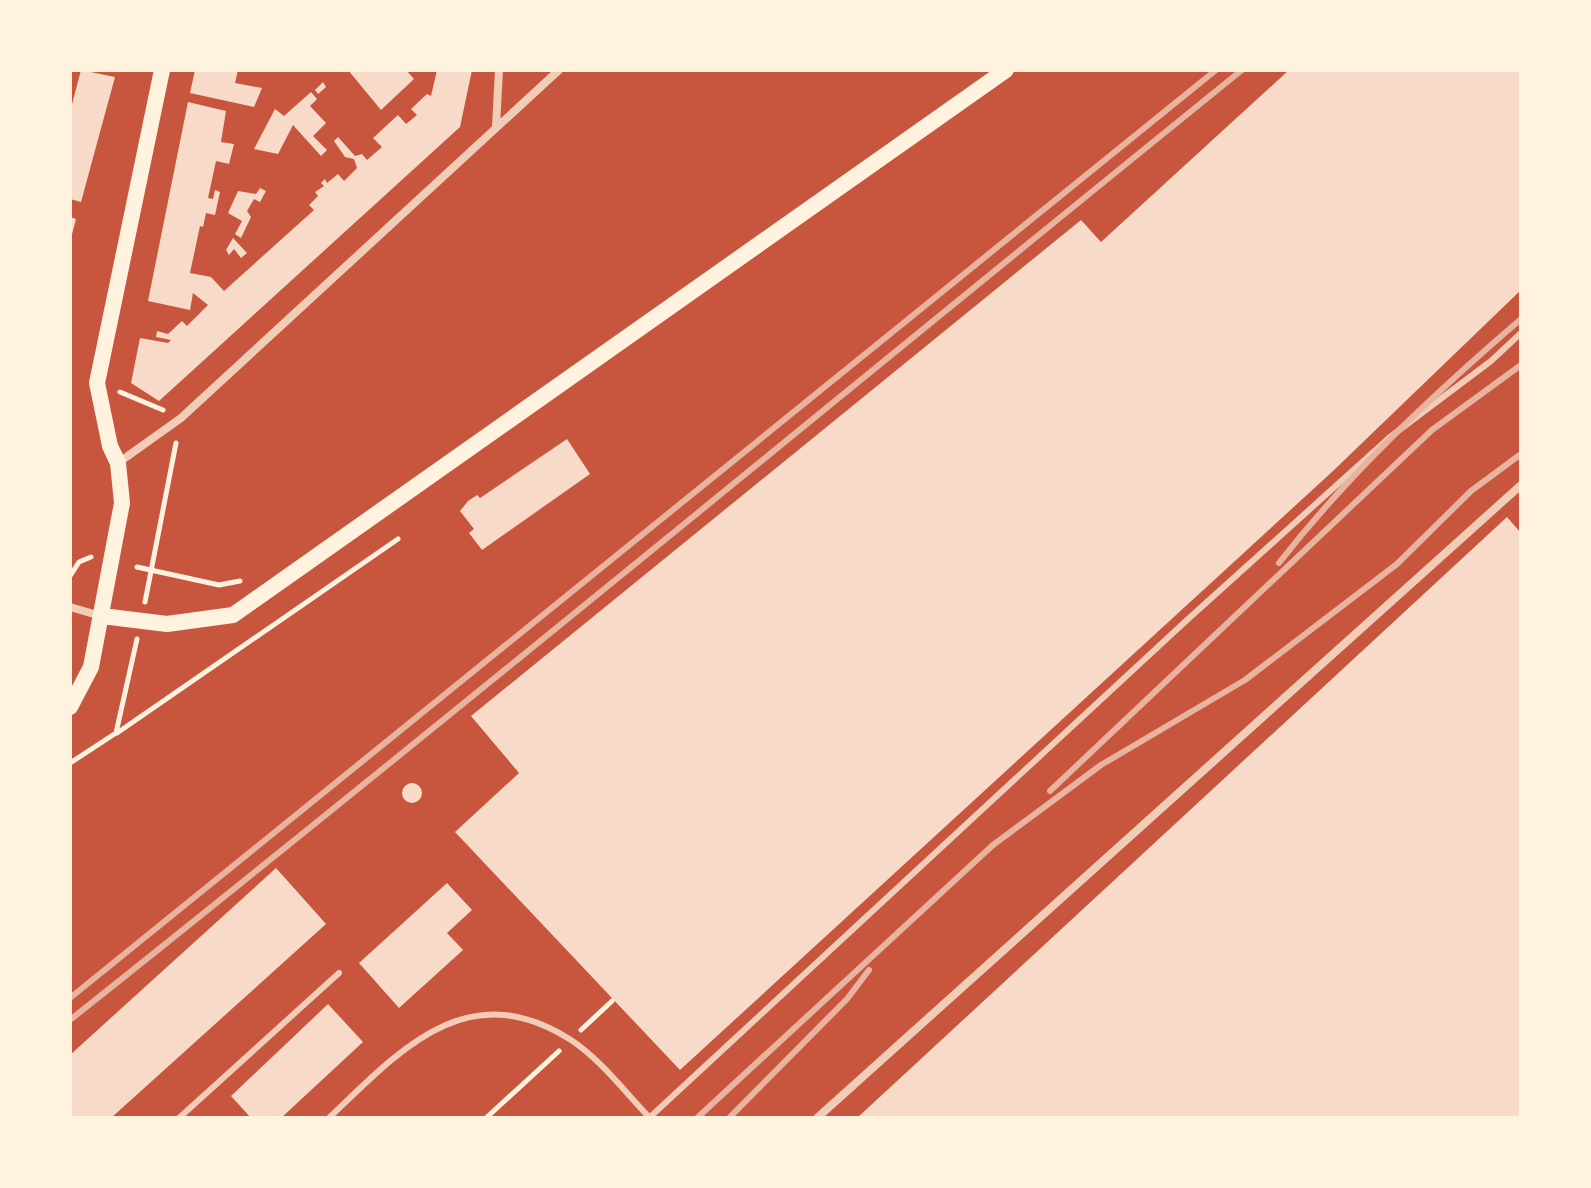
<svg xmlns="http://www.w3.org/2000/svg" width="1591" height="1188" font-family="'IBM Plex Sans',sans-serif">
	<rect width="100%" height="100%" fill="#c8553d"/>
	<path fill="#f7dbc8" d="M 81,70 L 115,77 L 81,202 L 70,199 L 70,112 Z
		M 195,70 L 238,70 L 235,83 L 262,88 L 254,107 L 190,93 Z
		M 348,70 L 406,70 L 414,79 L 381,110 Z
		M 437,70 L 472,70 L 460,127 L 159,401 L 131,383 L 140,338 L 168,343 L 171,340 L 156,337 L 157,331 L 168,334 L 182,321 L 187,326 L 208,305 L 193,293 L 190,310 L 148,301 L 188,102 L 226,111 L 221,142 L 234,144 L 229,164 L 216,161 L 208,198 L 213,199 L 215,190 L 220,192 L 215,215 L 206,213 L 203,227 L 200,226 L 190,273 L 211,277 L 224,291 L 314,210 L 309,205 L 318,196 L 315,192 L 324,186 L 321,183 L 325,179 L 327,183 L 338,174 L 344,181 L 357,168 L 354,159 L 345,157 L 334,141 L 338,137 L 355,156 L 362,154 L 367,160 L 382,147 L 373,138 L 398,115 L 406,124 L 417,115 L 411,109 L 427,94 L 431,96 Z
		M 1289,70 L 1521,70 L 1521,290 L 1333,471 L 680,1070 L 455,832 L 519,773 L 471,716 L 1081,220 L 1101,242 Z
		M 323,82 L 326,87 L 318,94 L 315,90 Z
		M 311,92 L 317,99 L 310,106 L 326,123 L 313,136 L 327,150 L 321,156 L 293,125 L 278,154 L 254,149 L 275,109 L 284,116 Z
		M 260,188 L 266,191 L 260,202 L 254,199 L 247,211 L 251,217 L 241,238 L 235,234 L 242,221 L 228,213 L 238,191 L 256,194 Z
		M 70,217 L 76,219 L 71,238 L 70,238 Z
		M 233,238 L 247,253 L 241,258 L 234,249 L 229,255 L 226,250 Z
		M 567,439 L 590,474 L 482,550 L 469,533 L 474,529 L 460,511 L 468,501 L 477,495 L 480,498 Z
		M 1507,517 L 1521,533 L 1521,1118 L 857,1118 Z
		M402 793a10 10 0 1 1 20 0a10 10 0 1 1-20 0Z
		M 276,868 L 326,924 L 111,1118 L 70,1118 L 70,1055 Z
		M 447,883 L 472,910 L 447,933 L 463,950 L 399,1008 L 359,963 Z
		M 328,1004 L 363,1042 L 281,1118 L 251,1118 L 231,1096 Z"/>
	<g fill="none" stroke-linecap="round" stroke-linejoin="round">
		<path stroke="#fff3e0" stroke-width="5" d="M 120,392 L 163,410
			M 137,567 L 219,585 L 240,581
			M 70,576 L 79,562 L 91,557
			M 145,602 L 176,443
			M 117,733 L 398,539
			M 70,763 L 116,733 L 137,639
			M 581,1030 L 612,1001
			M 486,1118 L 559,1051"/>
		<path stroke="#f1ccb7" stroke-width="6" d="M 179,1118 L 339,973
			M 329,1118 C 401,1049 468,974 571,1040 C 600,1059 625,1092 650,1118
			M 649,1118 L 1187,620 L 1390,437 L 1491,361 L 1521,333"/>
		<path stroke="#f1ccb7" stroke-width="8" d="M 496,126 L 499,70
			M 118,463 L 181,418 L 559,70
			M 70,607 L 101,616
			M 817,1118 L 1521,485"/>
		<path stroke="#fff3e0" stroke-width="16" d="M 102,616 L 167,624 L 233,615 L 1006,70
			M 70,707 L 91,667 L 122,503 L 118,463 L 110,446 L 97,383 L 162,70"/>
		<path stroke="#e9b49f" stroke-width="6" d="M 1279,563 C 1350,472 1434,394 1521,319
			M 1050,791 L 1432,430 L 1521,365
			M 70,998 L 1216,70
			M 70,1020 C 464,707 851,386 1242,70
			M 697,1118 L 993,845 L 1101,765 L 1245,680 L 1397,564 L 1471,491 L 1521,454
			M 729,1118 L 847,999 L 869,970"/>
	</g>
	<rect width="1591" height="1188" fill="none" stroke="#fff3e0" stroke-width="144"/>
</svg>
